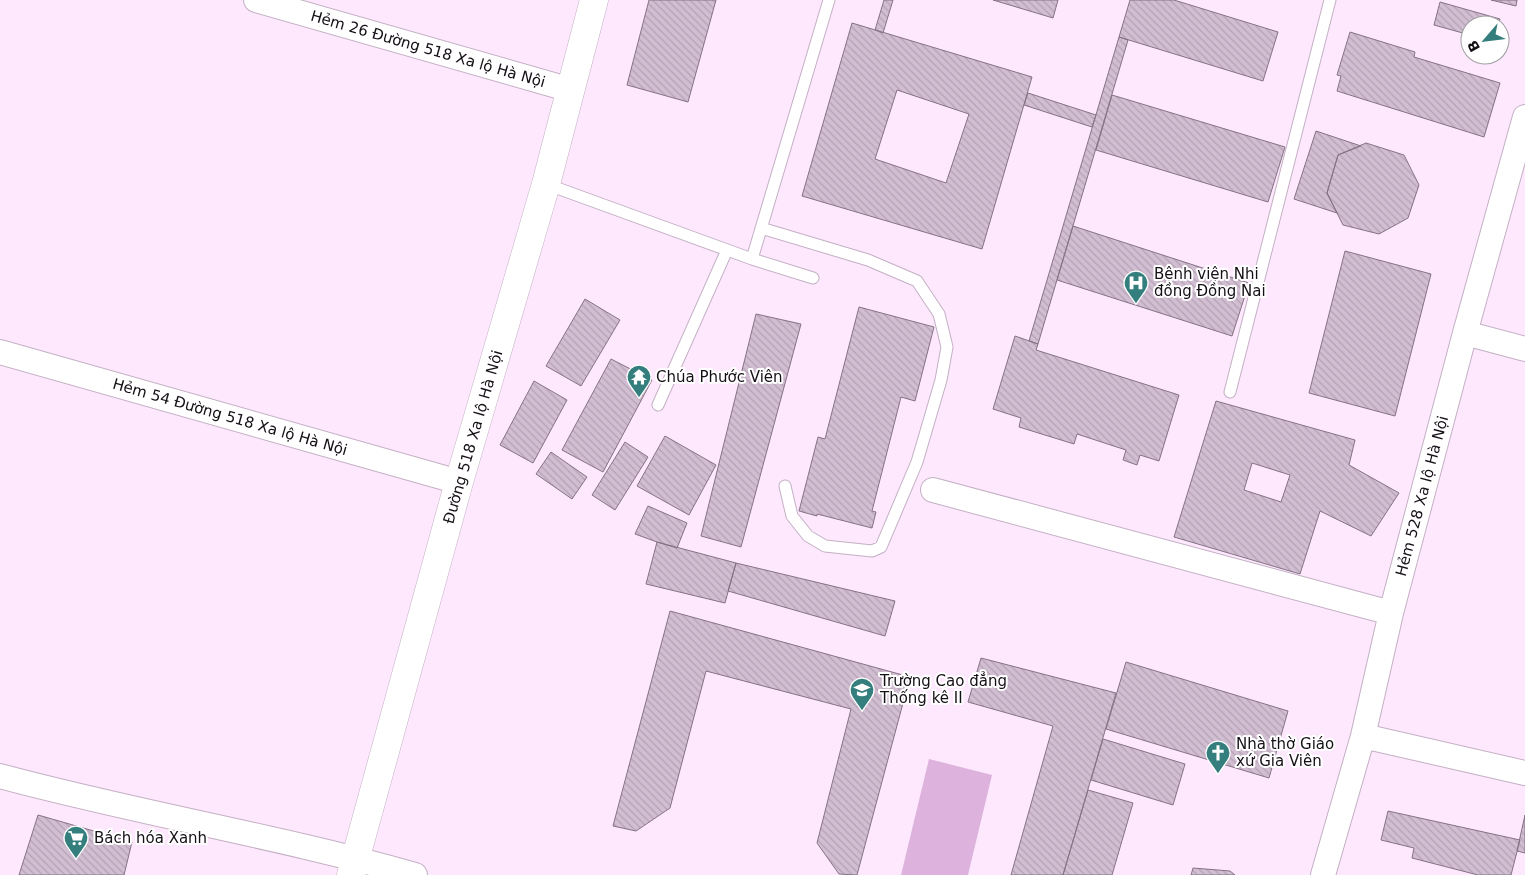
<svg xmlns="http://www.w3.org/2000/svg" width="1525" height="875" font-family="'DejaVu Sans',sans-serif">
	<defs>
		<pattern id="building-back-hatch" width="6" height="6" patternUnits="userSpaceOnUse" patternTransform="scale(1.25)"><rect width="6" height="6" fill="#d2bed2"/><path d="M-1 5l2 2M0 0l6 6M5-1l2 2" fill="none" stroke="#b3a2b4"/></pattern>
	</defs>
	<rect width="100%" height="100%" fill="#fde8fd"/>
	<path fill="#ddb3dd" d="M 929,759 L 992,775 L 968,875 L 901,875 Z"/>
	<path fill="url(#building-back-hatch)" stroke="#857385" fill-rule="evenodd" d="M 649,0 L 716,0 L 688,102 L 627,85 Z
		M 884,0 L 893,0 L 883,33 L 875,30 Z
		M 993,0 L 1058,0 L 1053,18 Z
		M 1130,0 L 1174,0 L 1278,32 L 1263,81 L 1119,37 Z
		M 1491,0 L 1517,0 L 1516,6 Z
		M 1440,2 L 1500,19 L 1498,25 L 1470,25 L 1470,35 L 1434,25 Z
		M 852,23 L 1032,77 L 982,249 L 802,196 ZM 897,90 L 969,114 L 946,183 L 875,159 Z
		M 1350,32 L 1415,52 L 1414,57 L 1500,83 L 1484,137 L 1337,91 L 1341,76 L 1337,75 Z
		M 1119,37 L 1128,40 L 1038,344 L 1029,341 Z
		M 1028,93 L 1096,115 L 1092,127 L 1024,105 Z
		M 1112,95 L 1285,147 L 1268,202 L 1096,150 Z
		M 1316,131 L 1361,146 L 1338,155 L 1327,193 L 1337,213 L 1294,199 Z
		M 1366,143 L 1404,155 L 1419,185 L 1408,218 L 1379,234 L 1343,225 L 1327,193 L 1338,155 Z
		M 1073,226 L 1249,283 L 1232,336 L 1057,280 Z
		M 1345,251 L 1431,274 L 1395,416 L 1309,393 Z
		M 585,299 L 620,320 L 581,386 L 546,366 Z
		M 859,307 L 934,327 L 915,401 L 901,397 L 872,511 L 876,512 L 872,528 L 817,514 L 817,516 L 799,511 L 818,437 L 825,439 Z
		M 756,314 L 801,324 L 741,547 L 701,536 Z
		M 1015,336 L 1038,344 L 1036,350 L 1179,395 L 1159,461 L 1140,455 L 1137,465 L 1123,460 L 1126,450 L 1077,434 L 1074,444 L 1019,427 L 1021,418 L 993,409 Z
		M 611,359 L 652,380 L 603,472 L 562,450 Z
		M 534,381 L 567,400 L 533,463 L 500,445 Z
		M 1216,401 L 1355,440 L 1349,465 L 1399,493 L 1371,536 L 1320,511 L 1300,574 L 1174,537 ZM 1252,463 L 1290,475 L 1281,502 L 1244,490 Z
		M 665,436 L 716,465 L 689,515 L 637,486 Z
		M 625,442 L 648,457 L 615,510 L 592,495 Z
		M 551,452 L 587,477 L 572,499 L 536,474 Z
		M 648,506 L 687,523 L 677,548 L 657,542 L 635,534 Z
		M 657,542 L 736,563 L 725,603 L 646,584 Z
		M 736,563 L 895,601 L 885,636 L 728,591 Z
		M 670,611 L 910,677 L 857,875 L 839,874 L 817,843 L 851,709 L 706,671 L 670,808 L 636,831 L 613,826 Z
		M 981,658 L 1116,693 L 1063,875 L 1011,875 L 1053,726 L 968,702 Z
		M 1126,662 L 1288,711 L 1269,778 L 1106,729 Z
		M 1103,739 L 1185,764 L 1173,805 L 1091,780 Z
		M 1088,790 L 1133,803 L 1112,875 L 1063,875 Z
		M 1388,811 L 1520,840 L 1511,875 L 1478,875 L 1412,858 L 1414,848 L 1381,840 Z
		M 38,815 L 132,842 L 124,875 L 19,875 Z
		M 1525,815 L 1525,853 L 1517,851 Z
		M 1193,868 L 1230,871 L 1235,875 L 1191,875 Z"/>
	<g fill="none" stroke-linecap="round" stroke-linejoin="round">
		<defs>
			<path id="service" d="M 546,184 L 752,259 L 813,278
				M 761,228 L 868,260 L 917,281 L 939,314 L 947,347 L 941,380 L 917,462 L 881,547 L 872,551 L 825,546 L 808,536 L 792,516 L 785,486
				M 752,259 L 829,0
				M 1230,392 L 1330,0
				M 658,405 L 727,250"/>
			<path id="minor" d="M 256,0 L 571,90
				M 1465,333 L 1525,349
				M 0,352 L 459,482
				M 933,490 L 1391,613
				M 1363,736 L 1525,773
				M 0,776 C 137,813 278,836 415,875
				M 1323,875 L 1363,736 L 1391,613 L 1465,333 L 1525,117"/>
			<path id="tertiary" d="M 351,875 L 459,482 L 546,184 L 594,0"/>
		</defs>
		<use href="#service" stroke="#c4b0c4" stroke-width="13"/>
		<use href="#minor" stroke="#c4b0c4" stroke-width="26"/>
		<use href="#tertiary" stroke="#c4b0c4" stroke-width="29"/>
		<use href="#service" stroke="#fff" stroke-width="11"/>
		<use href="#minor" stroke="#fff" stroke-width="24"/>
		<use href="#tertiary" stroke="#fff" stroke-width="28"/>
	</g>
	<defs>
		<symbol id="hospital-pin" viewBox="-11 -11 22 30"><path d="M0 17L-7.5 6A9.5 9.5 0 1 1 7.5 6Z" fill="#357e7e" stroke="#fff"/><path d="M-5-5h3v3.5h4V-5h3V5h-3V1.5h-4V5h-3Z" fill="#fff"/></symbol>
		<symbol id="temple-pin" viewBox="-11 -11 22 30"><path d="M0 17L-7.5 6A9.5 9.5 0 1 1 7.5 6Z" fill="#357e7e" stroke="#fff"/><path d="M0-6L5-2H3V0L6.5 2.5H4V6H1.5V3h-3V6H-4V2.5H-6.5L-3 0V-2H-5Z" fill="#fff"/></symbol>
		<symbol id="university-pin" viewBox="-11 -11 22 30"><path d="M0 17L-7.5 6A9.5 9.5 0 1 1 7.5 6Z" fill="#357e7e" stroke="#fff"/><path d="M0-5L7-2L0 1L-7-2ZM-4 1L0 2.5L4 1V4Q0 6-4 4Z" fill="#fff"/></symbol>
		<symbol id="church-pin" viewBox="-11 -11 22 30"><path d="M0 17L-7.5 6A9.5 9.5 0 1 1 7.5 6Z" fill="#357e7e" stroke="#fff"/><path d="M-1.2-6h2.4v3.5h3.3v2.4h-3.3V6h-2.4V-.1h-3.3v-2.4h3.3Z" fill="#fff"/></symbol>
		<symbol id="supermarket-pin" viewBox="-11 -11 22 30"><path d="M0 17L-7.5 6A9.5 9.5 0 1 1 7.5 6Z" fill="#357e7e" stroke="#fff"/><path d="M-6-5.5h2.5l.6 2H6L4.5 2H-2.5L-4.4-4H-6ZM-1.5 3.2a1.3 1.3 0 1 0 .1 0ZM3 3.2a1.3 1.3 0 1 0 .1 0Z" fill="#fff"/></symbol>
	</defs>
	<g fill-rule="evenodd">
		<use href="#hospital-pin" x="1122" y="269" width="28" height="38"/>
		<use href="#temple-pin" x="625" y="363" width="28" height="38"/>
		<use href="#university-pin" x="848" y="676" width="28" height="38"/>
		<use href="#church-pin" x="1204" y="739" width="28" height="38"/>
		<use href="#supermarket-pin" x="62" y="824" width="28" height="38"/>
	</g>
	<g text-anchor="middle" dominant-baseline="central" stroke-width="4" stroke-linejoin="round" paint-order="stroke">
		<g font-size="15" fill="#150f16" stroke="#fff">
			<text transform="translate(428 49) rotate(16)">Hẻm 26 Đường 518 Xa lộ Hà Nội</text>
			<text transform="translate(230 417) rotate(16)">Hẻm 54 Đường 518 Xa lộ Hà Nội</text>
			<text transform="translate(473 437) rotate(-74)">Đường 518 Xa lộ Hà Nội</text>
			<text transform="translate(1422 496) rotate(-75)">Hẻm 528 Xa lộ Hà Nội</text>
		</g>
		<g font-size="15" fill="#150f16" stroke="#fff" text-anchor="start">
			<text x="1154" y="274">Bệnh viện Nhi<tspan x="1154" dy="17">đồng Đồng Nai</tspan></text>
			<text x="656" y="377">Chúa Phước Viên</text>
			<text x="880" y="681">Trường Cao đẳng<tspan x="880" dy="17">Thống kê II</tspan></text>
			<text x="1236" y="744">Nhà thờ Giáo<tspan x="1236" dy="17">xứ Gia Viên</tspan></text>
			<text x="94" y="838">Bách hóa Xanh</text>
		</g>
	</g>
	<g transform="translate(1485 40) rotate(242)"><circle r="24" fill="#ffffff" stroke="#a19fa2"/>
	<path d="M0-4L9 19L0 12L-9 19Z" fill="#357e7e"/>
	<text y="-8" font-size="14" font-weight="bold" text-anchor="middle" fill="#150f16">B</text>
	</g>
</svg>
